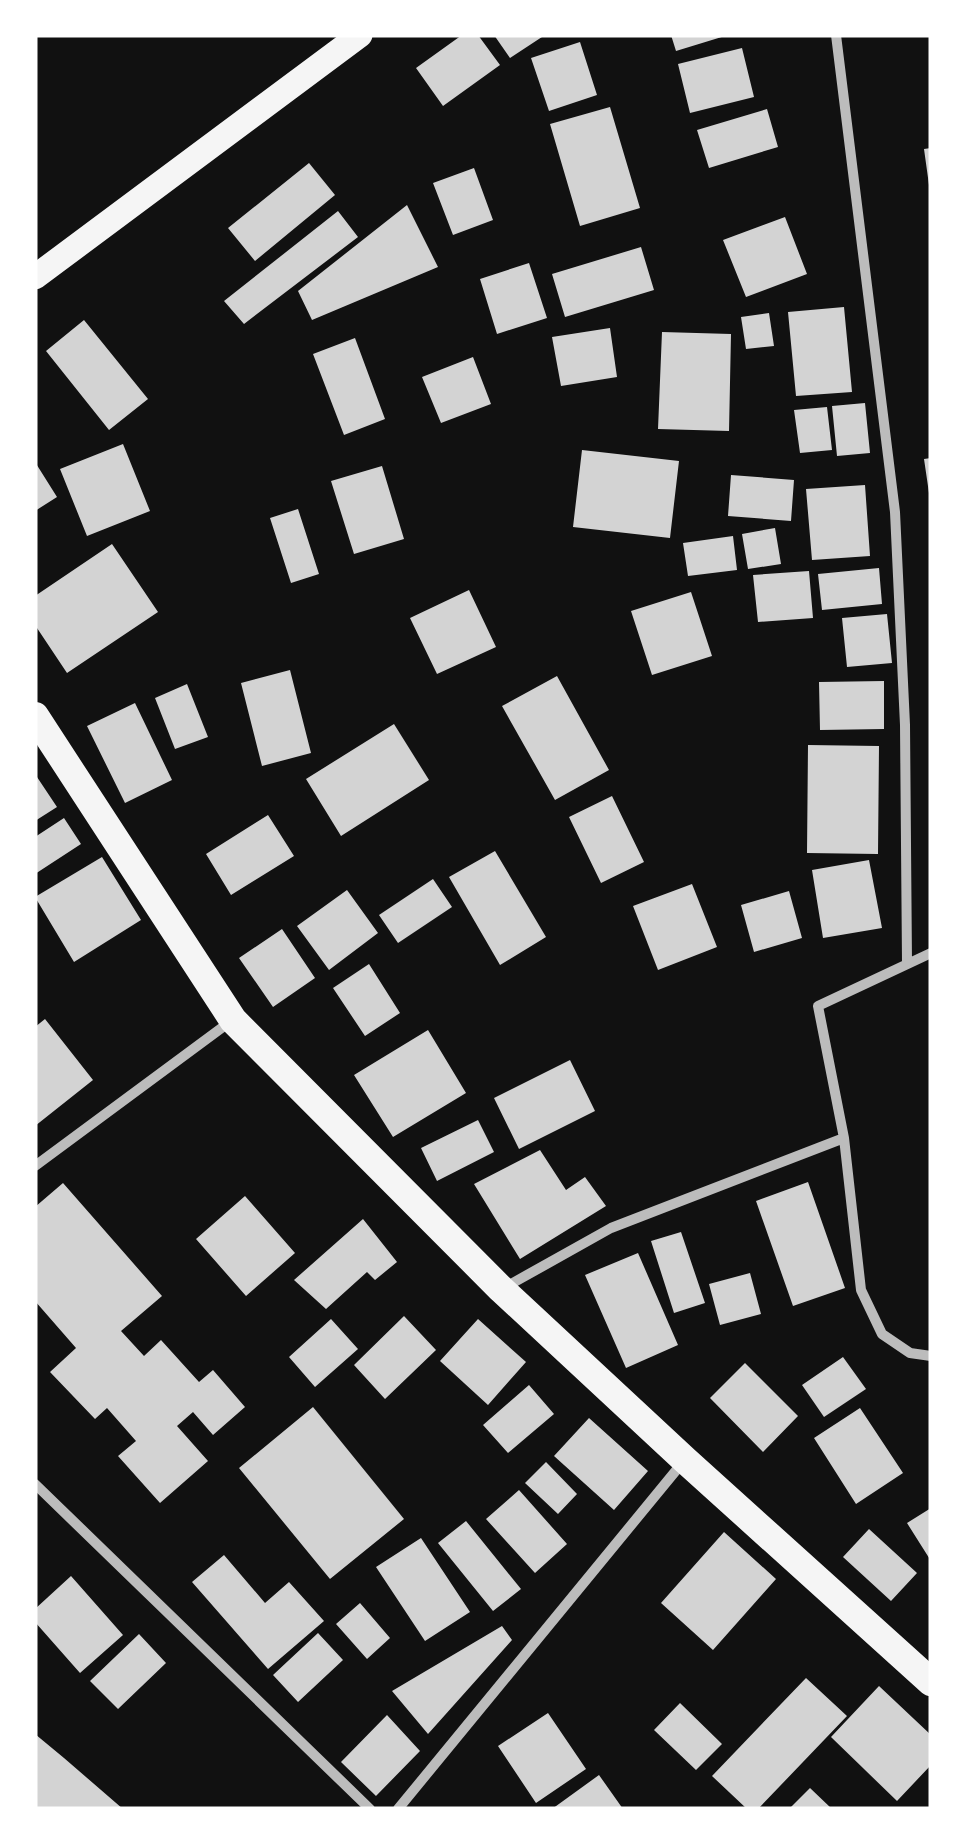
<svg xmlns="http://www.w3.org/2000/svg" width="966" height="1844" font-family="Inter,sans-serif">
	<rect width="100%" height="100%" fill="#111"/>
	<path fill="#d3d3d3" d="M 462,35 L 478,35 L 500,65 L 443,106 L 416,68 Z
		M 494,35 L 545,35 L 510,58 Z
		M 671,35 L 725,35 L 725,36 L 676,51 Z
		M 580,42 L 597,95 L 549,111 L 531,58 Z
		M 742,48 L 754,97 L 690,113 L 678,64 Z
		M 610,107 L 640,208 L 580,226 L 550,124 Z
		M 767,109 L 778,147 L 709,168 L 697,130 Z
		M 931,148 L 931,185 L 929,185 L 924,149 Z
		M 309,163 L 335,195 L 255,261 L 228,228 Z
		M 474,168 L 493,220 L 453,235 L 433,183 Z
		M 407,205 L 438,267 L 312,320 L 298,291 Z
		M 338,211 L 358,237 L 244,324 L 224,301 Z
		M 785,217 L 807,274 L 746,297 L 723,240 Z
		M 641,247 L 654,290 L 565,317 L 552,274 Z
		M 529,263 L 547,318 L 497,334 L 480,279 Z
		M 844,307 L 852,392 L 796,396 L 788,312 Z
		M 769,313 L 774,346 L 746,349 L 741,317 Z
		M 84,320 L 148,399 L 109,430 L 46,351 Z
		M 610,328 L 617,377 L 561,386 L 552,337 Z
		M 662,332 L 731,334 L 729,431 L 658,429 Z
		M 355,338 L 385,419 L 344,435 L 313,354 Z
		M 473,357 L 491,404 L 441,423 L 422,377 Z
		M 865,403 L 870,453 L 837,456 L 832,406 Z
		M 827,407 L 832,450 L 800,453 L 794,410 Z
		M 123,444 L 150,511 L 87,536 L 60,469 Z
		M 582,450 L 679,461 L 670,538 L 573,527 Z
		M 931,458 L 931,493 L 929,493 L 924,459 Z
		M 35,462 L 57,497 L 35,511 Z
		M 382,466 L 404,539 L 354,554 L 331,481 Z
		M 731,475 L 794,480 L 791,521 L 728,516 Z
		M 865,485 L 870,556 L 812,560 L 806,489 Z
		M 298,509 L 319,574 L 291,583 L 270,518 Z
		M 775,528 L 781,564 L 748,569 L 742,534 Z
		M 733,536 L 737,570 L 688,576 L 683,543 Z
		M 112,544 L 158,612 L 67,673 L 35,625 L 35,596 Z
		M 879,568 L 882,604 L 822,610 L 818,574 Z
		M 809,571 L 813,618 L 758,622 L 753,575 Z
		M 469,590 L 496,647 L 437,674 L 410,618 Z
		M 691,592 L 712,656 L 652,675 L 631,611 Z
		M 887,614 L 892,663 L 847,667 L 842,618 Z
		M 290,670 L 311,753 L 262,766 L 241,683 Z
		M 557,676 L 609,770 L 555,800 L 502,706 Z
		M 884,681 L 884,729 L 820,730 L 819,682 Z
		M 187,684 L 208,737 L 175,749 L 155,698 Z
		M 135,703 L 172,780 L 125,803 L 87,726 Z
		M 394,724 L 429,780 L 341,836 L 306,779 Z
		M 808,745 L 879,746 L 878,854 L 807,853 Z
		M 35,774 L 57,807 L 35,821 Z
		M 612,796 L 644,862 L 601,883 L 569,817 Z
		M 268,815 L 294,856 L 231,895 L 206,854 Z
		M 64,818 L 81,844 L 35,874 L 35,837 Z
		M 495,851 L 546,937 L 500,965 L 449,877 Z
		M 102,857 L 141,920 L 74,962 L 35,897 Z
		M 869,860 L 882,928 L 823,938 L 812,870 Z
		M 433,879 L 452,907 L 398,943 L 379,915 Z
		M 692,884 L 717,947 L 658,970 L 633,906 Z
		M 347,890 L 378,933 L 329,970 L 297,926 Z
		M 789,891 L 802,938 L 754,952 L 741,905 Z
		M 282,929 L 315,978 L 273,1007 L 239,958 Z
		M 369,964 L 400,1013 L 365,1036 L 333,988 Z
		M 45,1019 L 93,1080 L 35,1126 L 35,1027 Z
		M 428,1030 L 466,1093 L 393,1137 L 354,1075 Z
		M 570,1060 L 595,1111 L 519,1149 L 494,1098 Z
		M 478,1120 L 494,1152 L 437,1181 L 421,1148 Z
		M 540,1150 L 566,1190 L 585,1177 L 606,1206 L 520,1259 L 474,1184 Z
		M 808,1182 L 845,1288 L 793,1306 L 756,1201 Z
		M 63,1183 L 162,1296 L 121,1331 L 144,1356 L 161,1340 L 199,1382 L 213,1370 L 245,1407 L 213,1435 L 193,1412 L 177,1426 L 208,1461 L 160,1503 L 118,1456 L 136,1441 L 107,1408 L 95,1419 L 50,1372 L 76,1348 L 35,1301 L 35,1207 Z
		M 245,1196 L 295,1253 L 246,1296 L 196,1239 Z
		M 363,1219 L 397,1262 L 375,1280 L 367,1272 L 326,1309 L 294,1280 Z
		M 681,1232 L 705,1303 L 674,1313 L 651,1241 Z
		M 638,1253 L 678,1345 L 626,1368 L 585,1275 Z
		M 750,1273 L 761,1314 L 720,1325 L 709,1284 Z
		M 404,1316 L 436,1350 L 385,1399 L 354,1365 Z
		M 331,1319 L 358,1349 L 315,1387 L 289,1357 Z
		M 478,1319 L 526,1362 L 488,1405 L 440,1361 Z
		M 843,1357 L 866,1389 L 824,1417 L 802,1385 Z
		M 745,1363 L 798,1416 L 763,1452 L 710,1398 Z
		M 529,1385 L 554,1414 L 508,1453 L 483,1425 Z
		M 313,1407 L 404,1519 L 330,1579 L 239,1468 Z
		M 860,1408 L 903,1473 L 856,1504 L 814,1438 Z
		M 589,1418 L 648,1471 L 614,1510 L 554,1456 Z
		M 546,1462 L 577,1494 L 558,1514 L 525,1483 Z
		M 519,1490 L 567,1544 L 535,1573 L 486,1519 Z
		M 931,1508 L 931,1561 L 907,1523 Z
		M 466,1521 L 521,1589 L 493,1611 L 438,1543 Z
		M 869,1529 L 917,1573 L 891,1601 L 843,1557 Z
		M 724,1532 L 776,1579 L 713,1650 L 661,1603 Z
		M 421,1538 L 470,1612 L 425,1641 L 376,1567 Z
		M 224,1555 L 265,1603 L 289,1582 L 324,1621 L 268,1669 L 192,1582 Z
		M 71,1576 L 123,1635 L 80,1673 L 35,1622 L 35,1609 Z
		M 360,1603 L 390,1638 L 367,1659 L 336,1624 Z
		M 502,1626 L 512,1640 L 428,1734 L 392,1691 Z
		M 318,1633 L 343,1660 L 298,1702 L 273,1675 Z
		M 139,1634 L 166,1663 L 118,1709 L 90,1681 Z
		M 806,1678 L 847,1716 L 758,1809 L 747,1809 L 712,1776 Z
		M 879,1686 L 931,1735 L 931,1765 L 897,1801 L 831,1737 Z
		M 680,1703 L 722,1744 L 696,1770 L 654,1730 Z
		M 548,1713 L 586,1769 L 536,1803 L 498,1746 Z
		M 387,1715 L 420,1751 L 376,1796 L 341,1762 Z
		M 35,1734 L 64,1758 L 123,1809 L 35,1809 Z
		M 599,1775 L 623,1809 L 552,1809 Z
		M 810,1788 L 832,1809 L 789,1809 Z"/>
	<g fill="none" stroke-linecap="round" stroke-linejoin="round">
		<path stroke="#bcbcbc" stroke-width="10" d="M 836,35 L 895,512 L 905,725 L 907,963
			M 931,953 L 818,1006 L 844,1138 L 861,1290 L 882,1334 L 910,1353 L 931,1356
			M 35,1166 L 231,1021
			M 502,1289 L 611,1228 L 844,1138
			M 35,1484 L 370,1809
			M 398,1809 L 683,1462"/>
		<path stroke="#f5f5f5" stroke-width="25" d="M 35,277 L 360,35"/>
		<path stroke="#f5f5f5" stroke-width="28" d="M 35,716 L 233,1020 L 501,1289 L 685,1460 L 931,1682"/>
	</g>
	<rect width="966" height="1844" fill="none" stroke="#ffffff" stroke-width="75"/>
</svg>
